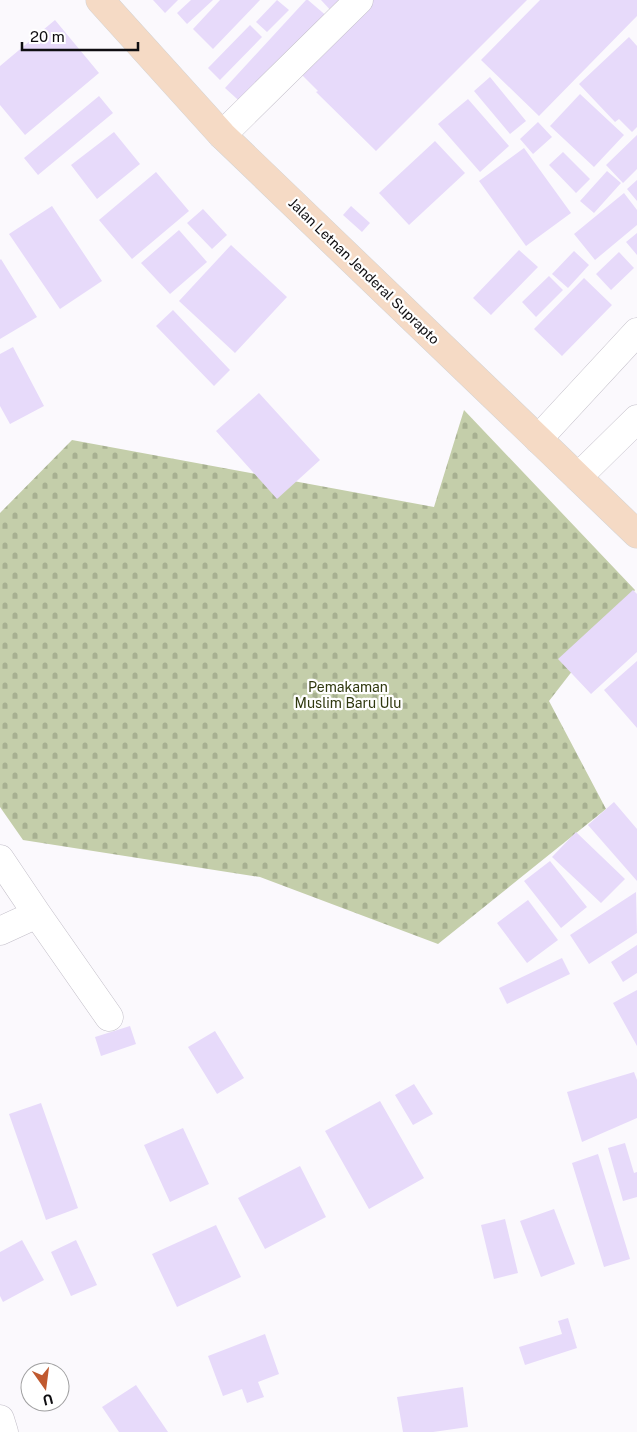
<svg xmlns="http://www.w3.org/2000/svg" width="637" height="1432" font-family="'Public Sans',sans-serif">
	<defs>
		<pattern id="cemetery-stones" width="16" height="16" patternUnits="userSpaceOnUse" patternTransform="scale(1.25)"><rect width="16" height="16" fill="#c4ceaa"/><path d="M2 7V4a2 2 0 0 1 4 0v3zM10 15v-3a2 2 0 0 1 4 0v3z" fill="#a7b091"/></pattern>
	</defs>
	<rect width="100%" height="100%" fill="#fbf9fd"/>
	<path fill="url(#cemetery-stones)" d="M 464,410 L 635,590 L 549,701 L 606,809 L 438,944 L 260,877 L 23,840 L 0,807 L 0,513 L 72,440 L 434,507 Z"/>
	<path fill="#e7dafa" d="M 153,0 L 178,0 L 165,13 Z
		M 191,0 L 213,0 L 187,24 L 177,13 Z
		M 220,0 L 260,0 L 213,49 L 193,29 Z
		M 277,0 L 289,10 L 267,32 L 256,22 Z
		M 306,0 L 308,0 L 329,18 L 247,108 L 225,88 Z
		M 321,0 L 348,0 L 334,14 Z
		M 363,0 L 527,0 L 376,151 L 316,92 L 318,91 L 295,68 Z
		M 540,0 L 637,0 L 637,16 L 539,116 L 481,60 Z
		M 55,20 L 99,73 L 25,135 L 0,105 L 0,66 Z
		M 250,25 L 262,37 L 220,80 L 208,68 Z
		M 629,37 L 637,46 L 637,127 L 632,132 L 619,119 L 615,122 L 579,84 Z
		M 490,77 L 526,121 L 510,134 L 474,91 Z
		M 580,94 L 624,135 L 594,167 L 550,126 Z
		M 99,96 L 113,113 L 38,175 L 24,158 Z
		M 468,99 L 509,146 L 480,172 L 438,124 Z
		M 538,122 L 552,137 L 533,154 L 520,139 Z
		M 114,132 L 140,164 L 97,199 L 71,165 Z
		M 637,135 L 637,169 L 623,183 L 606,165 Z
		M 435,141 L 465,173 L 409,225 L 379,193 Z
		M 524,148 L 571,213 L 526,246 L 479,181 Z
		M 563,152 L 590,179 L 576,193 L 549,165 Z
		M 607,171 L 621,183 L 594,213 L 580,201 Z
		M 156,172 L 189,211 L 132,259 L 99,220 Z
		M 637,180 L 637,201 L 627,189 Z
		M 624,193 L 637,210 L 637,225 L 595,260 L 574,234 Z
		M 52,206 L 102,281 L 60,309 L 9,234 Z
		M 351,206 L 370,223 L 362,232 L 343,215 Z
		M 203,209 L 227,235 L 212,249 L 187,223 Z
		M 179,230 L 207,262 L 170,294 L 141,263 Z
		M 637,233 L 637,255 L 626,242 Z
		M 231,245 L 287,297 L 235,353 L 179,301 Z
		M 519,250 L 538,267 L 491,315 L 473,298 Z
		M 574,251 L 589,265 L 568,288 L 552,274 Z
		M 619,252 L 634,268 L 611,290 L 596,274 Z
		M 1,259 L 37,317 L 0,339 L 0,260 Z
		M 549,276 L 563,290 L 536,317 L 522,302 Z
		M 584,278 L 612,305 L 562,356 L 534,329 Z
		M 173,310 L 230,370 L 214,386 L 156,326 Z
		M 13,347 L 44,406 L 10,424 L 0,406 L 0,354 Z
		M 259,393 L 320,460 L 277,499 L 216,431 Z
		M 633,590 L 637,594 L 637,652 L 591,694 L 558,659 Z
		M 637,661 L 637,728 L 604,690 Z
		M 614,802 L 637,829 L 637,881 L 588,825 Z
		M 576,832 L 625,879 L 601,903 L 552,857 Z
		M 550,861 L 587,907 L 561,928 L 524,881 Z
		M 636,892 L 637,933 L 589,964 L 570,935 Z
		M 528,900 L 558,940 L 527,963 L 497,923 Z
		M 637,945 L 637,973 L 623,982 L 611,962 Z
		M 562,958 L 570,974 L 507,1004 L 499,988 Z
		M 637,990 L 637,1046 L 613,1003 Z
		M 130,1026 L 136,1044 L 101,1056 L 95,1037 Z
		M 215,1031 L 244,1078 L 217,1094 L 188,1047 Z
		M 634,1072 L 637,1080 L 637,1118 L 582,1142 L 567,1092 Z
		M 414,1084 L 433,1114 L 413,1125 L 395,1095 Z
		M 380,1101 L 424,1178 L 369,1209 L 325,1131 Z
		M 41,1103 L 78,1208 L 46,1220 L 9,1114 Z
		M 183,1128 L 209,1184 L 170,1202 L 144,1145 Z
		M 625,1143 L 634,1173 L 637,1172 L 637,1197 L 623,1201 L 608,1148 Z
		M 598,1154 L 630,1259 L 604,1267 L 572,1163 Z
		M 300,1166 L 326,1217 L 265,1249 L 238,1198 Z
		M 554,1209 L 575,1264 L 541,1277 L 520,1221 Z
		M 505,1219 L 518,1273 L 494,1279 L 481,1225 Z
		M 216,1225 L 241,1277 L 177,1307 L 152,1254 Z
		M 22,1240 L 44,1280 L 3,1302 L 0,1296 L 0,1252 Z
		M 76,1240 L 97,1285 L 71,1296 L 51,1252 Z
		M 568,1318 L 577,1348 L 525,1365 L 519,1347 L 562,1334 L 558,1321 Z
		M 265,1334 L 279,1374 L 258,1382 L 264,1397 L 247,1403 L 242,1389 L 223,1396 L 208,1356 Z
		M 136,1385 L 168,1432 L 119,1432 L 102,1407 Z
		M 463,1387 L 468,1427 L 433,1432 L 403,1432 L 397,1397 Z"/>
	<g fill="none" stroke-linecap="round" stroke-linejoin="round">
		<defs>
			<path id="minor" d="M 222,135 L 359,0
				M 538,439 L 637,332
				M 578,477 L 637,419
				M 0,859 L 37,914 L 0,931
				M 37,914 L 109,1017
				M 0,1419 L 4,1432"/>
			<path id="major" d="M 100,0 L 222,135 L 637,534"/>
		</defs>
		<use href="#minor" stroke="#c2bec8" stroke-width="29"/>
		<use href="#major" stroke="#d4d4d4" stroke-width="29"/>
		<use href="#minor" stroke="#fff" stroke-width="28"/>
		<use href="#major" stroke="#f5dac5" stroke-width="28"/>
	</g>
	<g text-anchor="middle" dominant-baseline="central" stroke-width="4.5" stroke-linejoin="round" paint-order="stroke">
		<g font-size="14" fill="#0f0e11" stroke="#fff">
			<text transform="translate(364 271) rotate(44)">Jalan Letnan Jenderal Suprapto</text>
		</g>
		<g font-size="14" fill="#30390f" stroke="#fff">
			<text x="348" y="687">Pemakaman<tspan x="348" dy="16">Muslim Baru Ulu</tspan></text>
		</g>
	</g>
	<g transform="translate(45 1387) rotate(166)"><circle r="24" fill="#ffffff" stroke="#9f9fa0"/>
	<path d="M0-4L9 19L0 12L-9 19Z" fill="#c0592f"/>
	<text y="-8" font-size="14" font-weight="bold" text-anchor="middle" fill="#0f0e11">U</text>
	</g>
	<path d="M22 42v8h116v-8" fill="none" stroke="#0f0e11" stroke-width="2.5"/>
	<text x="30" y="42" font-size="15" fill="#0f0e11" stroke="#ffffff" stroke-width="4" paint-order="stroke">20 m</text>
</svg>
